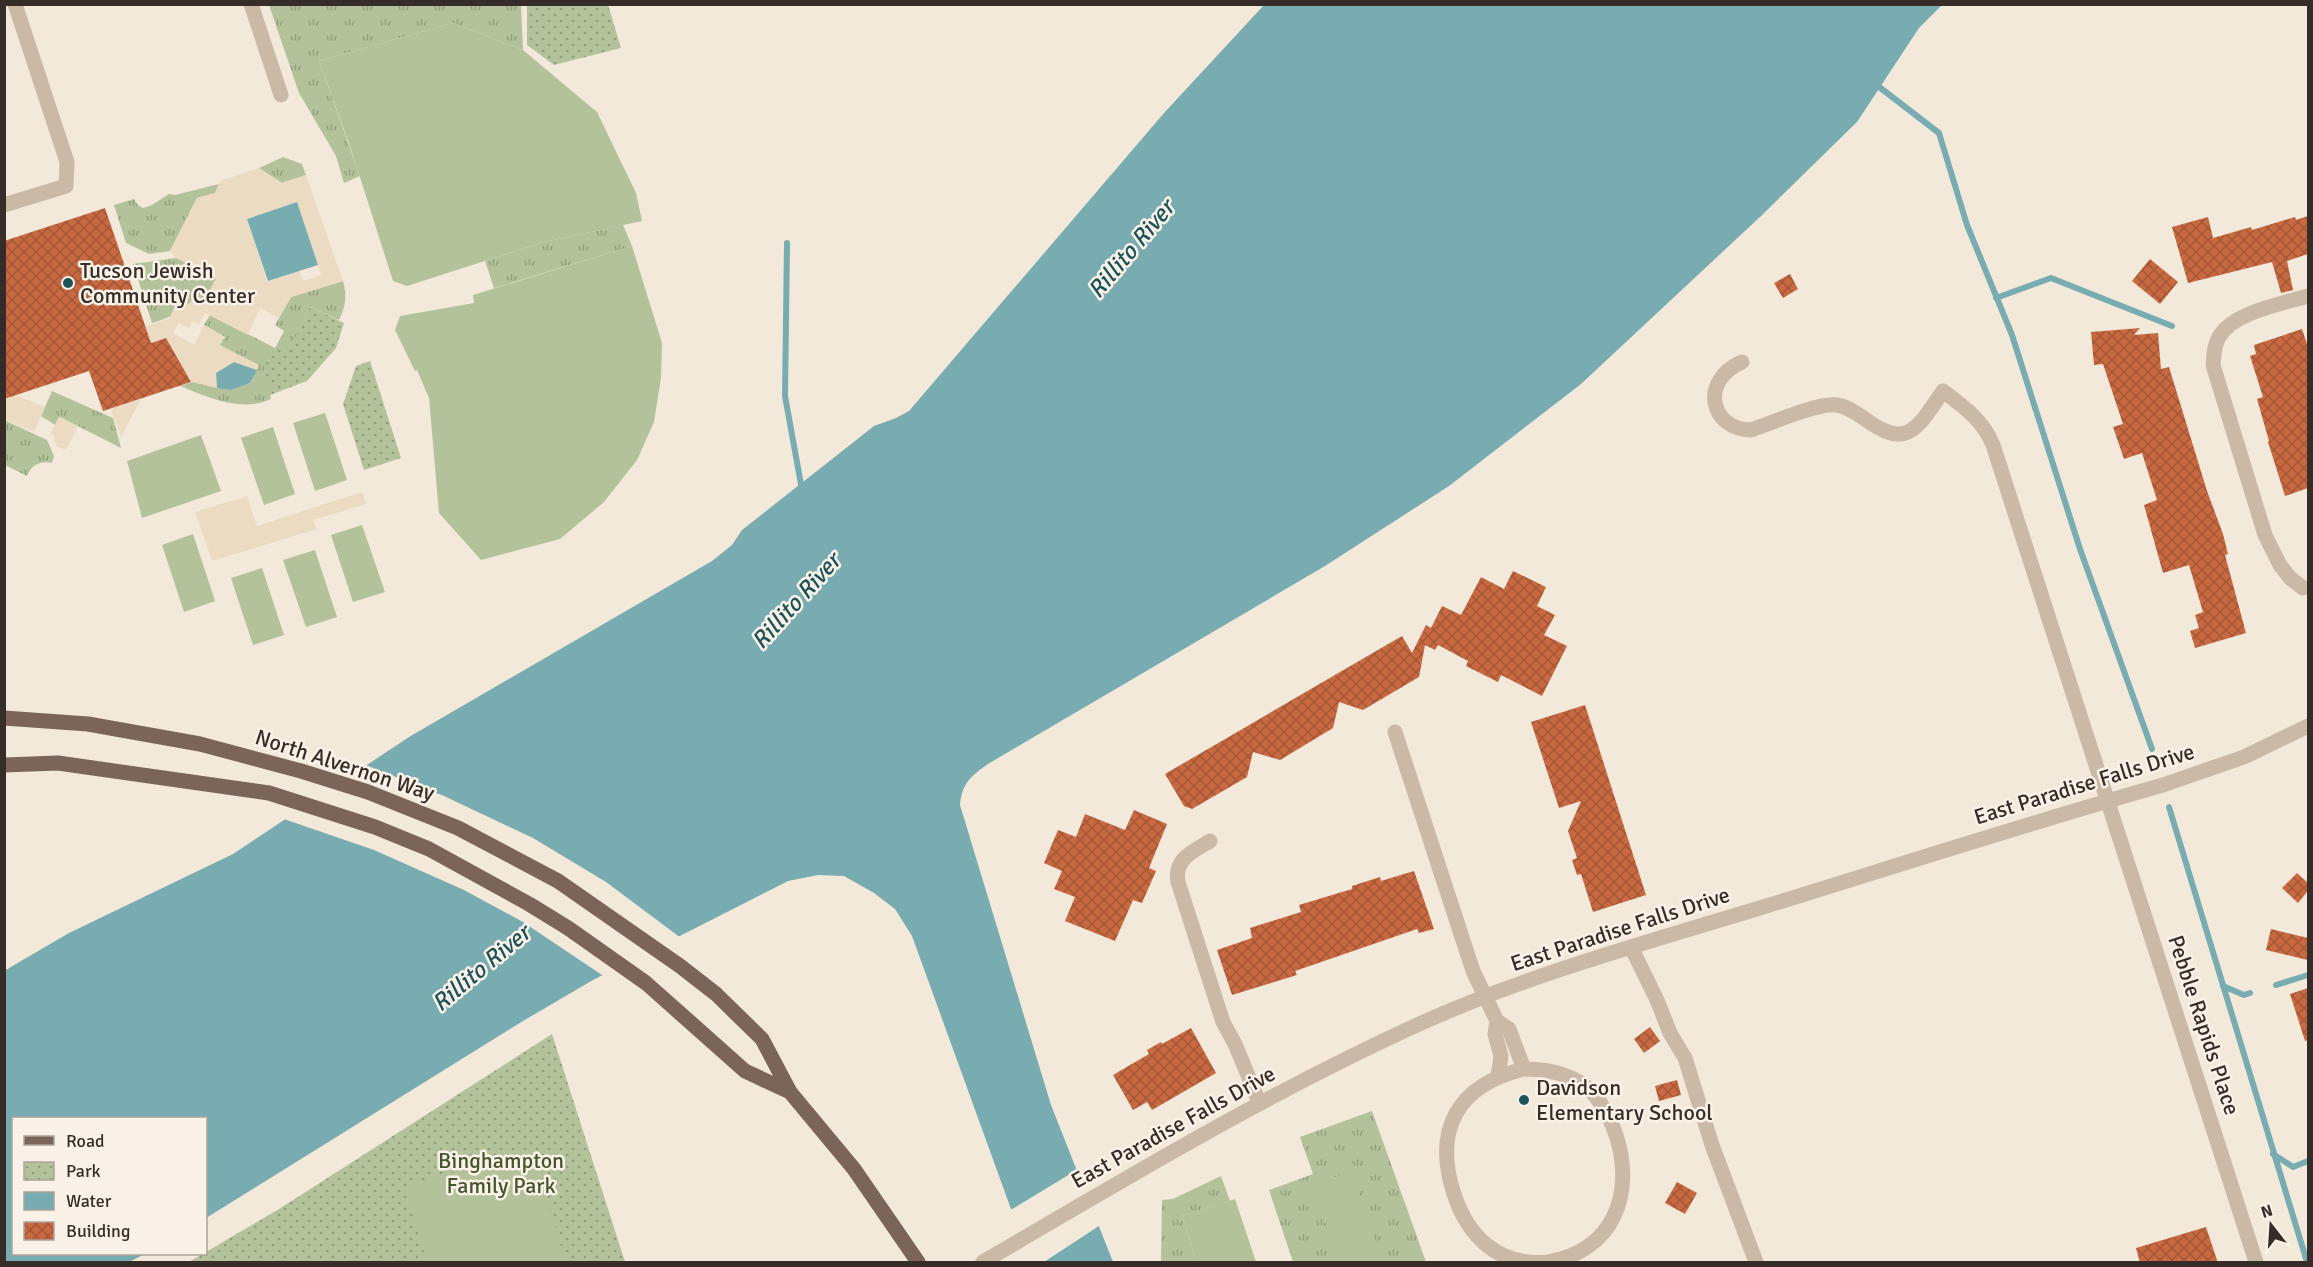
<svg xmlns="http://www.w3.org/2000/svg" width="2313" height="1267" font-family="Signika,sans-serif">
	<defs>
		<pattern id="grass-tufts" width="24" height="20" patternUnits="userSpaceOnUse" patternTransform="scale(1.5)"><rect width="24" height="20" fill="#b3c29b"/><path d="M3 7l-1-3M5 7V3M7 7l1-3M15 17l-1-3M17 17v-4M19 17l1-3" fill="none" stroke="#929e7e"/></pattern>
		<pattern id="park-dots" width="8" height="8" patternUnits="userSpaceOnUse" patternTransform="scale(1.5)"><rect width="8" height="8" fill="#b3c29b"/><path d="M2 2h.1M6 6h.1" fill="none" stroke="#929e7e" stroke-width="1.8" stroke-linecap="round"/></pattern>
		<pattern id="building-cross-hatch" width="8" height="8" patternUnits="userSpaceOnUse" patternTransform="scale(1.5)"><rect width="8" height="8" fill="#c96942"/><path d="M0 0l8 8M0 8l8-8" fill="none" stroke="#a45737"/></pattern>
	</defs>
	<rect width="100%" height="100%" fill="#f3e9db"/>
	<path fill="url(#grass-tufts)" d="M 269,5 L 521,5 L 523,50 L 453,23 L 319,61 L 360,176 L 344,183 L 336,156 L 299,93 Z
		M 283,157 L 302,164 L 306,175 L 282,183 L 259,168 Z
		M 219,184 L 215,193 L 197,198 L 170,251 L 149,254 L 126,243 L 114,205 L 134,199 L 138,205 L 143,208 L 152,205 L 169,194 L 175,195 Z
		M 623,225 L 632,246 L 494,288 L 485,261 L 544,242 Z
		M 176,258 L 216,278 L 205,301 C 185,306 172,318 152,323 L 133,264 Z
		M 343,281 C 347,296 346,306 339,320 L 310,307 L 289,351 L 275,349 L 265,365 L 271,399 C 242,413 207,397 180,386 L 193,382 L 231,390 L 250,383 L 258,365 L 219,345 L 225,337 L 204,325 L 210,315 L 275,348 L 284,331 L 275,325 L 291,297 Z
		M 52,391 L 113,418 L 121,448 L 60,417 L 55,425 L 41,416 Z
		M 4,420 L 47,440 L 54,456 L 52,463 C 41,460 31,465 27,476 L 5,465 Z
		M 1372,1111 L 1426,1262 L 1293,1262 L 1269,1190 L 1313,1174 L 1300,1137 Z
		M 1221,1176 L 1230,1201 L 1182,1216 L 1197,1262 L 1161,1262 L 1162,1200 L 1173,1199 Z"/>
	<path fill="url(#park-dots)" d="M 608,5 L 621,48 L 554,65 L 527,45 L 527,5 Z
		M 310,307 L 344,323 L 336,348 L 307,381 L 270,395 L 264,366 L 275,349 L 289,350 Z
		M 370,361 L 401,458 L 364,470 L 343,404 L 356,366 Z
		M 552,1034 L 625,1262 L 189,1262 L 279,1209 Z"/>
	<path fill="#b3c29b" d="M 453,23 L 523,50 L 597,112 L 636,193 L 642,221 L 544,242 L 407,286 L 393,281 L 351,149 L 319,61 Z
		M 632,246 L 662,343 L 661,378 L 654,422 L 637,460 L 604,502 L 560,539 L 481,560 L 439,513 L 429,398 L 417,370 L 415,371 L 395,330 L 400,316 L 474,303 L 473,295 Z
		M 325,413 L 347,480 L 315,491 L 293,423 Z
		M 273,427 L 295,494 L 264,505 L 241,438 Z
		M 201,435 L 221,491 L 142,518 L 127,461 Z
		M 362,525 L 385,592 L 353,602 L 331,535 Z
		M 193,534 L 215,601 L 184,612 L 162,545 Z
		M 315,550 L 337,617 L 306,627 L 283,560 Z
		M 262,568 L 284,635 L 253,645 L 231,578 Z
		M 532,1149 L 566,1262 L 427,1262 L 405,1187 Z
		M 1352,1171 L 1383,1262 L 1339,1262 L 1312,1185 Z
		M 1235,1199 L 1256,1262 L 1197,1262 L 1182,1216 Z"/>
	<path fill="#ebdbc2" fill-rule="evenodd" d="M 259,168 L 282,183 L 306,175 L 343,281 L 291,297 L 279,318 L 260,308 L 248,335 L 205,313 L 199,324 L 193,321 L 189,328 L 179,323 L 173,333 L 194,345 L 204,325 L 225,337 L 220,345 L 259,365 L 257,370 L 234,362 L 216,373 L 217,388 L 191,382 L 166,338 L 151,342 L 146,326 L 169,319 L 178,299 L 189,304 L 195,295 L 205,301 L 216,278 L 176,258 L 170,251 L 197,198 L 215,193 L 220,181 ZM 297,202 L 321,275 L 303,281 L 299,271 L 267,282 L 247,218 Z
		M 15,395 L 45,407 L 34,432 L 5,420 L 4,399 Z
		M 141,399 L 121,437 L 111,409 Z
		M 59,417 L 78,426 L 66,450 L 56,446 L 57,443 L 53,441 L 55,436 L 50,434 Z
		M 362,492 L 366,504 L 313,520 L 317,529 L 212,561 L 195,512 L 247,496 L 257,526 Z"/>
	<path fill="#79acb1" d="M 1264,5 L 1942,5 L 1919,28 L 1857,122 L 1761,216 L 1581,384 L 1449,486 L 1325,566 L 988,764 C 971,776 962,783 960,805 L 1051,1105 L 1113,1262 L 1042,1262 L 1011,1209 L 912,936 L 895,909 L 874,893 L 844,876 L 818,875 L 788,881 L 593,980 L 523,1021 L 206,1218 L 206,1118 L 14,1118 L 14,1254 L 145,1254 L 129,1262 L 5,1262 L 4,971 L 69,933 L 233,854 L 409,737 L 712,561 L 732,545 L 742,530 L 874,426 L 896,418 L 909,411 L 1164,113 Z
		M 297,202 L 318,265 L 268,281 L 247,219 Z
		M 234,362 L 257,370 L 250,383 L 231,390 L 217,388 L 216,373 Z"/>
	<path fill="#f3e9db" d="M 363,764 L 444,796 L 533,838 L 606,882 L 681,938 L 605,977 L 523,922 L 464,890 L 374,850 L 281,818 Z
		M 1080,1168 L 1102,1224 L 1044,1262 L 1038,1262 L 1009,1211 Z"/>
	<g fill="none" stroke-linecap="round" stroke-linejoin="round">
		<path stroke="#79acb1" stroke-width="6" d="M 1874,83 L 1939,133 L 1967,225 L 2012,335 L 2080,549 L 2152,749
			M 787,243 L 785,396 L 802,490
			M 1996,298 L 2051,278 L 2172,326
			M 2169,807 L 2307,1262
			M 2276,985 L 2308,975
			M 2223,986 L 2244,995 L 2250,993
			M 2273,1154 L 2293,1167 L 2308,1161"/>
	</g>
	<path fill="url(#building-cross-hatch)" d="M 105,208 L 151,343 L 166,338 L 191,382 L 103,411 L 89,371 L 4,399 L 4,241 Z
		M 2308,216 L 2308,254 L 2287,261 L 2293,290 L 2281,293 L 2272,262 L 2188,283 L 2172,227 L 2208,217 L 2213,238 L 2251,227 L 2252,230 L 2295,217 L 2296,220 Z
		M 2150,259 L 2178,282 L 2160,304 L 2132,281 Z
		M 1790,274 L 1798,289 L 1783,298 L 1774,283 Z
		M 2140,328 L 2134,335 L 2158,333 L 2161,369 L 2169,367 L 2207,491 L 2223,534 L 2228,554 L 2225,555 L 2246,633 L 2195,648 L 2190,631 L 2199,628 L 2195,615 L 2203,612 L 2189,565 L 2163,573 L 2144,505 L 2157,500 L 2142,453 L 2124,459 L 2113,427 L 2123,424 L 2103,364 L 2094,365 L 2091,332 Z
		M 2302,329 L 2308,347 L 2308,488 L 2285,496 L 2268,442 L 2269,441 L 2257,399 L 2263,397 L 2250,356 L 2256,354 L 2254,345 Z
		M 1513,571 L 1546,587 L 1537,606 L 1555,615 L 1544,635 L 1567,646 L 1542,696 L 1501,675 L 1498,682 L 1466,666 L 1468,661 L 1438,645 L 1435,650 L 1425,645 L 1419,677 L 1363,710 L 1339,702 L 1333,728 L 1280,760 L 1253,752 L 1247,777 L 1192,809 L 1184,806 L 1165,774 L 1402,636 L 1412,653 L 1426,625 L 1431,628 L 1442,606 L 1461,615 L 1481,577 L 1504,589 Z
		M 1585,705 L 1646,895 L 1593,912 L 1581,874 L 1577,875 L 1572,860 L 1577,858 L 1568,831 L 1581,801 L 1559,808 L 1531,722 Z
		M 1134,810 L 1167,824 L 1149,868 L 1156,871 L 1142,903 L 1133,900 L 1115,941 L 1065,921 L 1075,897 L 1054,889 L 1062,871 L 1044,863 L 1058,830 L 1076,837 L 1085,814 L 1125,830 Z
		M 1414,871 L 1434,929 L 1419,933 L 1417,929 L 1295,971 L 1297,975 L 1232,995 L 1217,950 L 1252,938 L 1250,928 L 1301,912 L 1299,905 L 1352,889 L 1352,886 L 1380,877 L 1381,881 Z
		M 2297,873 L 2308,883 L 2308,891 L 2298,903 L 2282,888 Z
		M 2271,929 L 2308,938 L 2308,960 L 2266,950 Z
		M 2308,988 L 2308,1040 L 2305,1041 L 2290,994 Z
		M 1650,1027 L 1660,1041 L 1644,1053 L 1634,1039 Z
		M 1191,1028 L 1216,1073 L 1152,1110 L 1147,1102 L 1133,1110 L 1113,1075 L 1149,1054 L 1147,1050 L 1161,1042 L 1162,1044 Z
		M 1677,1080 L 1681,1095 L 1659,1101 L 1655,1086 Z
		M 1677,1182 L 1697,1193 L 1685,1214 L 1665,1203 Z
		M 2206,1227 L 2218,1263 L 2140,1263 L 2136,1248 Z"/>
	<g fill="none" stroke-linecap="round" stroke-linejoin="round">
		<path stroke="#cbb9a7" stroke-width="15" d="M 251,4 L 281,95
			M 4,205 L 66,186 L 67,162 L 15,4
			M 1742,362 C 1700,380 1709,429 1751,430 C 1771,423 1817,403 1836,405 C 1847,406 1856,413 1865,419 C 1908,451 1918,427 1943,391 C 1964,407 1983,420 1993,445 L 2256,1262
			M 2303,588 L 2290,578 L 2280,565 L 2265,535 L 2213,365 C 2214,355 2214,345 2219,337 C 2233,312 2282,304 2308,296
			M 1395,732 L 1473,971 L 1497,1021 L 1509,1029 L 1524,1069
			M 1210,841 C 1192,852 1174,859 1178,882 L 1223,1022 L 1235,1044 L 1259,1102
			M 1631,947 L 1657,1000 L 1670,1033 L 1685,1058 L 1712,1145 L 1756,1262
			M 1497,1021 L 1495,1034 L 1501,1056 L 1498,1077
			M 1524,1069 C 1544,1069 1563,1072 1581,1083 C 1599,1095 1609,1115 1616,1135 C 1635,1193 1614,1251 1548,1262 C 1499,1267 1468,1237 1454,1194 C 1433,1130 1457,1085 1524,1069 Z
			M 983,1262 C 1125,1179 1266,1094 1417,1025 C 1527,975 1648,942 1763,907 C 1896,866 2029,823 2163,785 L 2244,757 L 2308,726"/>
		<path stroke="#7a6558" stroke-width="15" d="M 4,718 L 88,724 L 200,744 L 301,771 L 368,792 L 458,828 L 558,881 L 680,966 L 716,994 L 762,1039 L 790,1092 L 854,1169 L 918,1262
			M 4,765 L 58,763 L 269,793 L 375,827 L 429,849 L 529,904 L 568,928 L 646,983 L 745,1071 L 790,1092"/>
	</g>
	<g fill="#1c535a" stroke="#faf2e8" stroke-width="2">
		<circle cx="68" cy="283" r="6"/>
		<circle cx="1524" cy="1100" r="6"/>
	</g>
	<g text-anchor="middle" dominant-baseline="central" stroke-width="5" stroke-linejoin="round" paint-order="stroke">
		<g font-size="22" fill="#372d28" stroke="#faf2e8" text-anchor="start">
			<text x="80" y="270">Tucson Jewish<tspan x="80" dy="25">Community Center</tspan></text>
			<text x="1536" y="1087">Davidson<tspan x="1536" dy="25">Elementary School</tspan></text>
		</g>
		<g font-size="22" fill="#372d28" stroke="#faf2e8">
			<text transform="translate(345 765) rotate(18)">North Alvernon Way</text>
			<text transform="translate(2084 784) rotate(-17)">East Paradise Falls Drive</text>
			<text transform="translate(1620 929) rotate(-18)">East Paradise Falls Drive</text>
			<text transform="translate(2204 1025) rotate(72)">Pebble Rapids Place</text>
			<text transform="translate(1173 1127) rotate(-29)">East Paradise Falls Drive</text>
		</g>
		<g font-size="22" fill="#44562b" stroke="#faf2e8">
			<text x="501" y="1160">Binghampton<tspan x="501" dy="25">Family Park</tspan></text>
		</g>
		<g font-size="24" font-style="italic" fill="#1c535a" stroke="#faf2e8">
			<text transform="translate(1131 249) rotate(-50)">Rillito River</text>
			<text transform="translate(796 601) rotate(-48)">Rillito River</text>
			<text transform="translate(481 968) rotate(-40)">Rillito River</text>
		</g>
	</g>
	<rect width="2313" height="1267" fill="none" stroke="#372d28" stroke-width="12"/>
	<rect x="12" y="1117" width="195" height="138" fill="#faf2e8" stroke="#aca39b" stroke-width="1.5"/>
	<rect x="24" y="1136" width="30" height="9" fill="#7a6558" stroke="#aca39b" stroke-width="1.5"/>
	<text x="66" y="1147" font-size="18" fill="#372d28">Road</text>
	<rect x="24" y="1162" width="30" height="18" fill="url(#park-dots)" stroke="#aca39b" stroke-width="1.5"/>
	<text x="66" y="1177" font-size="18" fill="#372d28">Park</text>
	<rect x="24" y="1192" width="30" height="18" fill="#79acb1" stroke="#aca39b" stroke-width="1.5"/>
	<text x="66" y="1207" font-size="18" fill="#372d28">Water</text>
	<rect x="24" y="1222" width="30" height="18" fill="url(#building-cross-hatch)" stroke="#aca39b" stroke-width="1.5"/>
	<text x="66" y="1237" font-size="18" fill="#372d28">Building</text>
	<g transform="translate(2271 1225) rotate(343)" stroke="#faf2e8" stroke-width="4.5" paint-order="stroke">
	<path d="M0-4.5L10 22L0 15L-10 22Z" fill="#372d28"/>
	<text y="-9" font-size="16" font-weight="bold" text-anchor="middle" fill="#372d28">N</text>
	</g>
</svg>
